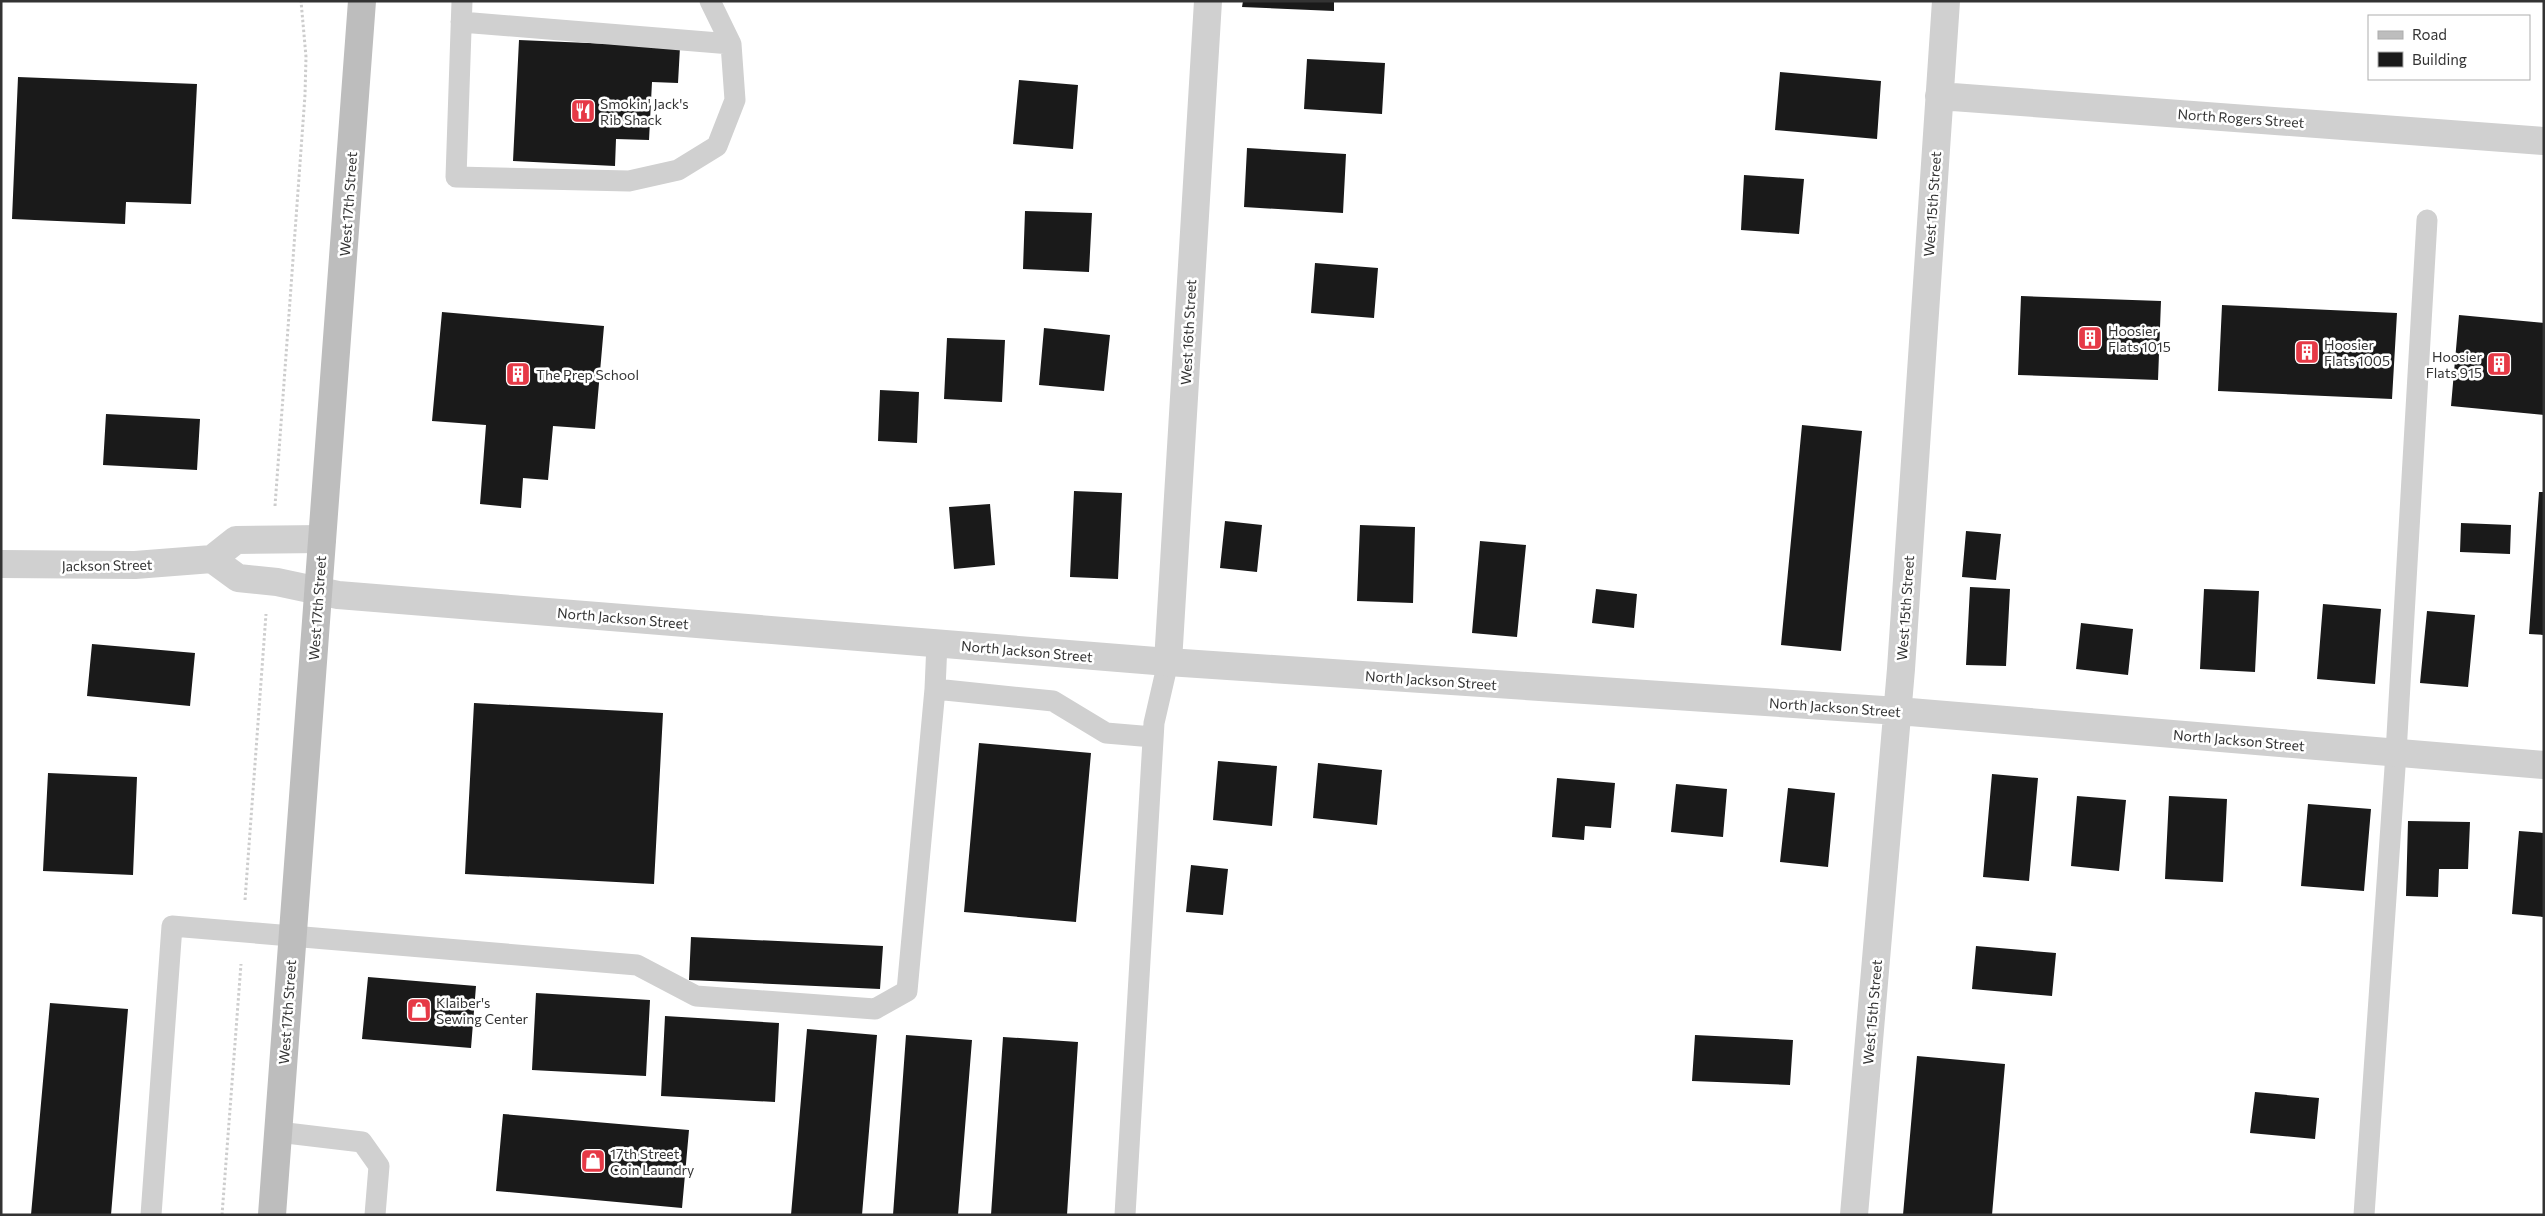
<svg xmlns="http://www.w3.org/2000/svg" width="2545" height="1216" font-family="Commissioner,sans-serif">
	<rect width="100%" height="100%" fill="#fff"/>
	<path fill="#1a1a1a" d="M 1243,1 L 1334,1 L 1334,11 L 1242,7 Z
		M 519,40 L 680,47 L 678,83 L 652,82 L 649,140 L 616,139 L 615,166 L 513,161 Z
		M 1307,59 L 1385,63 L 1382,114 L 1304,109 Z
		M 1780,72 L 1881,81 L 1877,139 L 1775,130 Z
		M 18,77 L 197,84 L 191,204 L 126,202 L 125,224 L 12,219 Z
		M 1019,80 L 1078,85 L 1073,149 L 1013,144 Z
		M 1247,148 L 1346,154 L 1343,213 L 1244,207 Z
		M 1744,175 L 1804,179 L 1799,234 L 1741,230 Z
		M 1025,211 L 1092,213 L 1089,272 L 1023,269 Z
		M 1315,263 L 1378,268 L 1374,318 L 1311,313 Z
		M 2021,296 L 2161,301 L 2158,380 L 2018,375 Z
		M 2222,305 L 2397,313 L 2392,399 L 2218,391 Z
		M 442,312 L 604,326 L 595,429 L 553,426 L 548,480 L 523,478 L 521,508 L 480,504 L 486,425 L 432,421 Z
		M 2459,315 L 2544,323 L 2544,415 L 2451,406 Z
		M 1044,328 L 1110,335 L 1104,391 L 1039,385 Z
		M 947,338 L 1005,340 L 1002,402 L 944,399 Z
		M 880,390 L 919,392 L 917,443 L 878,441 Z
		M 106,414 L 200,419 L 197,470 L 103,465 Z
		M 1802,425 L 1862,431 L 1841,651 L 1781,645 Z
		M 1074,491 L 1122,493 L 1118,579 L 1070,577 Z
		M 2539,492 L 2544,492 L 2544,635 L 2529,634 Z
		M 990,504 L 995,565 L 954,569 L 949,507 Z
		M 1225,521 L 1262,525 L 1257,572 L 1220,568 Z
		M 2461,523 L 2511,525 L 2510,554 L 2460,552 Z
		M 1360,525 L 1415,527 L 1413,603 L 1357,601 Z
		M 1966,531 L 2001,534 L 1996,580 L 1962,577 Z
		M 1480,541 L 1526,545 L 1517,637 L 1472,633 Z
		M 1970,587 L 2010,589 L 2006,666 L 1966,665 Z
		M 1596,589 L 1637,594 L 1634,628 L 1592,623 Z
		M 2204,589 L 2259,591 L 2255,672 L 2200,669 Z
		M 2323,604 L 2381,609 L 2375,684 L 2317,679 Z
		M 2427,611 L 2475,615 L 2468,687 L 2420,683 Z
		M 2081,623 L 2133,629 L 2128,675 L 2076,669 Z
		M 92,644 L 195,653 L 190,706 L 87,696 Z
		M 474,703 L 663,713 L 654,884 L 465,874 Z
		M 979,743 L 1091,753 L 1076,922 L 964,912 Z
		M 1218,761 L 1277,766 L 1272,826 L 1213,820 Z
		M 1318,763 L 1382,770 L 1377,825 L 1313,818 Z
		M 48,773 L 137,777 L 133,875 L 43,871 Z
		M 1992,774 L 2038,778 L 2029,881 L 1983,877 Z
		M 1557,778 L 1615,783 L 1611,828 L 1585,826 L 1584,840 L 1552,837 Z
		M 1676,784 L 1727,789 L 1723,837 L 1671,832 Z
		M 1788,788 L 1835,793 L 1828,867 L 1780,862 Z
		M 2077,796 L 2126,800 L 2119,871 L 2071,866 Z
		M 2169,796 L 2227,799 L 2223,882 L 2165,879 Z
		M 2308,804 L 2371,809 L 2364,891 L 2301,886 Z
		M 2408,821 L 2470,822 L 2468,869 L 2439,869 L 2438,897 L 2406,896 Z
		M 2519,831 L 2544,833 L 2544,917 L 2512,914 Z
		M 1191,865 L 1228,869 L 1223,915 L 1186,912 Z
		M 691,937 L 883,946 L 880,989 L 689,980 Z
		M 1976,946 L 2056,953 L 2052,996 L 1972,989 Z
		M 368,977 L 476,986 L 471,1048 L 362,1039 Z
		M 536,993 L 650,1000 L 646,1076 L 532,1070 Z
		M 50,1003 L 128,1009 L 111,1215 L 31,1215 Z
		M 665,1016 L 779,1023 L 775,1102 L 661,1096 Z
		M 807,1029 L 877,1035 L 862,1215 L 791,1215 Z
		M 906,1035 L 972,1040 L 958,1215 L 893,1215 Z
		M 1695,1035 L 1793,1040 L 1790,1085 L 1692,1081 Z
		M 1003,1037 L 1078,1042 L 1067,1215 L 991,1215 Z
		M 1917,1056 L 2005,1064 L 1992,1215 L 1903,1215 Z
		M 2255,1092 L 2319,1098 L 2315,1139 L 2250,1133 Z
		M 503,1114 L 689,1130 L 682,1208 L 496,1191 Z"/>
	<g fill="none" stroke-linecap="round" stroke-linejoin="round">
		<path stroke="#cdcdcd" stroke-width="3" stroke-dasharray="2.5 2.5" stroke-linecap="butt" d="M 275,506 L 305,95 L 306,57 L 301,1
			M 245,900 L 266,614
			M 222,1215 L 241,964"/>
		<path stroke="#d0d0d0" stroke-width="21" d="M 462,1 L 456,177 L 629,181 L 678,170 L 717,146 L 735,100 L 731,44 L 710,1
			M 461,22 L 731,44
			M 937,643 L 935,689 L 1053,701 L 1106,733 L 1153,737
			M 278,1132 L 362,1142 L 379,1166 L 375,1215
			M 151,1215 L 172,926 L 637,965 L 696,996 L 875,1009 L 907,991 L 935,689
			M 1125,1215 L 1154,723 L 1168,662
			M 2364,1215 L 2396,753 L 2427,220"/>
		<path stroke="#d0d0d0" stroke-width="28" d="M 1939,96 L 2544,141
			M 212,559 L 238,578 L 277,582 L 338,595 L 1168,662 L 1898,711 L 2544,765
			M 1,564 L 135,565 L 212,559 L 236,540 L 322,539
			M 1168,662 L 1208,1
			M 1854,1215 L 1901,669 L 1946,1"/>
		<path stroke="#bdbdbd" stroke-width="28" d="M 272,1215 L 362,1"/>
	</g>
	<defs>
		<symbol id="restaurant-square" viewBox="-11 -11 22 22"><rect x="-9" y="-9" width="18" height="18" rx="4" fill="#e63946" stroke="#fff"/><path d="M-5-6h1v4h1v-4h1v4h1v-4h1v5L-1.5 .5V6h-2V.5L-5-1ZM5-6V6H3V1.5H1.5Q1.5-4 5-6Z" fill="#fff"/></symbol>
		<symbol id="building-square" viewBox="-11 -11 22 22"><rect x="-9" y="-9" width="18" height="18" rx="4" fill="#e63946" stroke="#fff"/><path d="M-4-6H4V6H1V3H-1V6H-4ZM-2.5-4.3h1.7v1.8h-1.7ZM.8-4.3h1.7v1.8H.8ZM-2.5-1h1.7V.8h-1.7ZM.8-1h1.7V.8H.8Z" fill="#fff"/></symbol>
		<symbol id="shop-square" viewBox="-11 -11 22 22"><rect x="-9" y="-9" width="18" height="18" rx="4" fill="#e63946" stroke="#fff"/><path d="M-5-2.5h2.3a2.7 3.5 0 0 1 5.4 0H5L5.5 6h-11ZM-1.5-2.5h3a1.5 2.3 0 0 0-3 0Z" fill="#fff"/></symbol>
	</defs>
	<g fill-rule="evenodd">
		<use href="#restaurant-square" x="569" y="97" width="28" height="28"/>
		<use href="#building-square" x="2076" y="324" width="28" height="28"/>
		<use href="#building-square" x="2293" y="338" width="28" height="28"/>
		<use href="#building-square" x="2485" y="350" width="28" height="28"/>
		<use href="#building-square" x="504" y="360" width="28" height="28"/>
		<use href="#shop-square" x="405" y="996" width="28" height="28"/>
		<use href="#shop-square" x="579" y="1147" width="28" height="28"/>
	</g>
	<g text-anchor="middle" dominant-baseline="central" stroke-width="5" stroke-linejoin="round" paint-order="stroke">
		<g font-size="14" fill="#333" stroke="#fff" text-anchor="start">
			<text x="600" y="103">Smokin' Jack's<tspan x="600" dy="16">Rib Shack</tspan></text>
			<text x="2108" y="330">Hoosier<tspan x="2108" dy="16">Flats 1015</tspan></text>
			<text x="2324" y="344">Hoosier<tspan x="2324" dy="16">Flats 1005</tspan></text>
			<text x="2482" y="356" text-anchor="end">Hoosier<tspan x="2482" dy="16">Flats 915</tspan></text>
			<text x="536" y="374">The Prep School</text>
			<text x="436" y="1002">Klaiber's<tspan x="436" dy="16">Sewing Center</tspan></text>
			<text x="610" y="1153">17th Street<tspan x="610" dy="16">Coin Laundry</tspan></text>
		</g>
		<g font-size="14" fill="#333" stroke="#fff">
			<text transform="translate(2241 118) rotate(4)">North Rogers Street</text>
			<text transform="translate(348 204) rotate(-86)">West 17th Street</text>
			<text transform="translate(1932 204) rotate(-86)">West 15th Street</text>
			<text transform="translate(1188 332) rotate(-87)">West 16th Street</text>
			<text transform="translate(107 565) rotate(-1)">Jackson Street</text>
			<text transform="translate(317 608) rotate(-86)">West 17th Street</text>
			<text transform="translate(1905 608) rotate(-86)">West 15th Street</text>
			<text transform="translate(623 618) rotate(5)">North Jackson Street</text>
			<text transform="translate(1027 651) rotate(5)">North Jackson Street</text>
			<text transform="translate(1431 680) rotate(4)">North Jackson Street</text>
			<text transform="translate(1835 707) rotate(4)">North Jackson Street</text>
			<text transform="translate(2239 740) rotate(5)">North Jackson Street</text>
			<text transform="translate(287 1012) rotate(-86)">West 17th Street</text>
			<text transform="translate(1872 1012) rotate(-85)">West 15th Street</text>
		</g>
	</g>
	<rect width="2545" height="1216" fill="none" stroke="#333333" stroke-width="5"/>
	<rect x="2368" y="15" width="162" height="65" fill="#ffffff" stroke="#adadad"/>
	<rect x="2378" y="31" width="25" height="8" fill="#bdbdbd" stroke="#adadad"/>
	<text x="2412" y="40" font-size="15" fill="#333333">Road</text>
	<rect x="2378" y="52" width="25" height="15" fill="#1a1a1a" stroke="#adadad"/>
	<text x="2412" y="65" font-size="15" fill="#333333">Building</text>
</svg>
